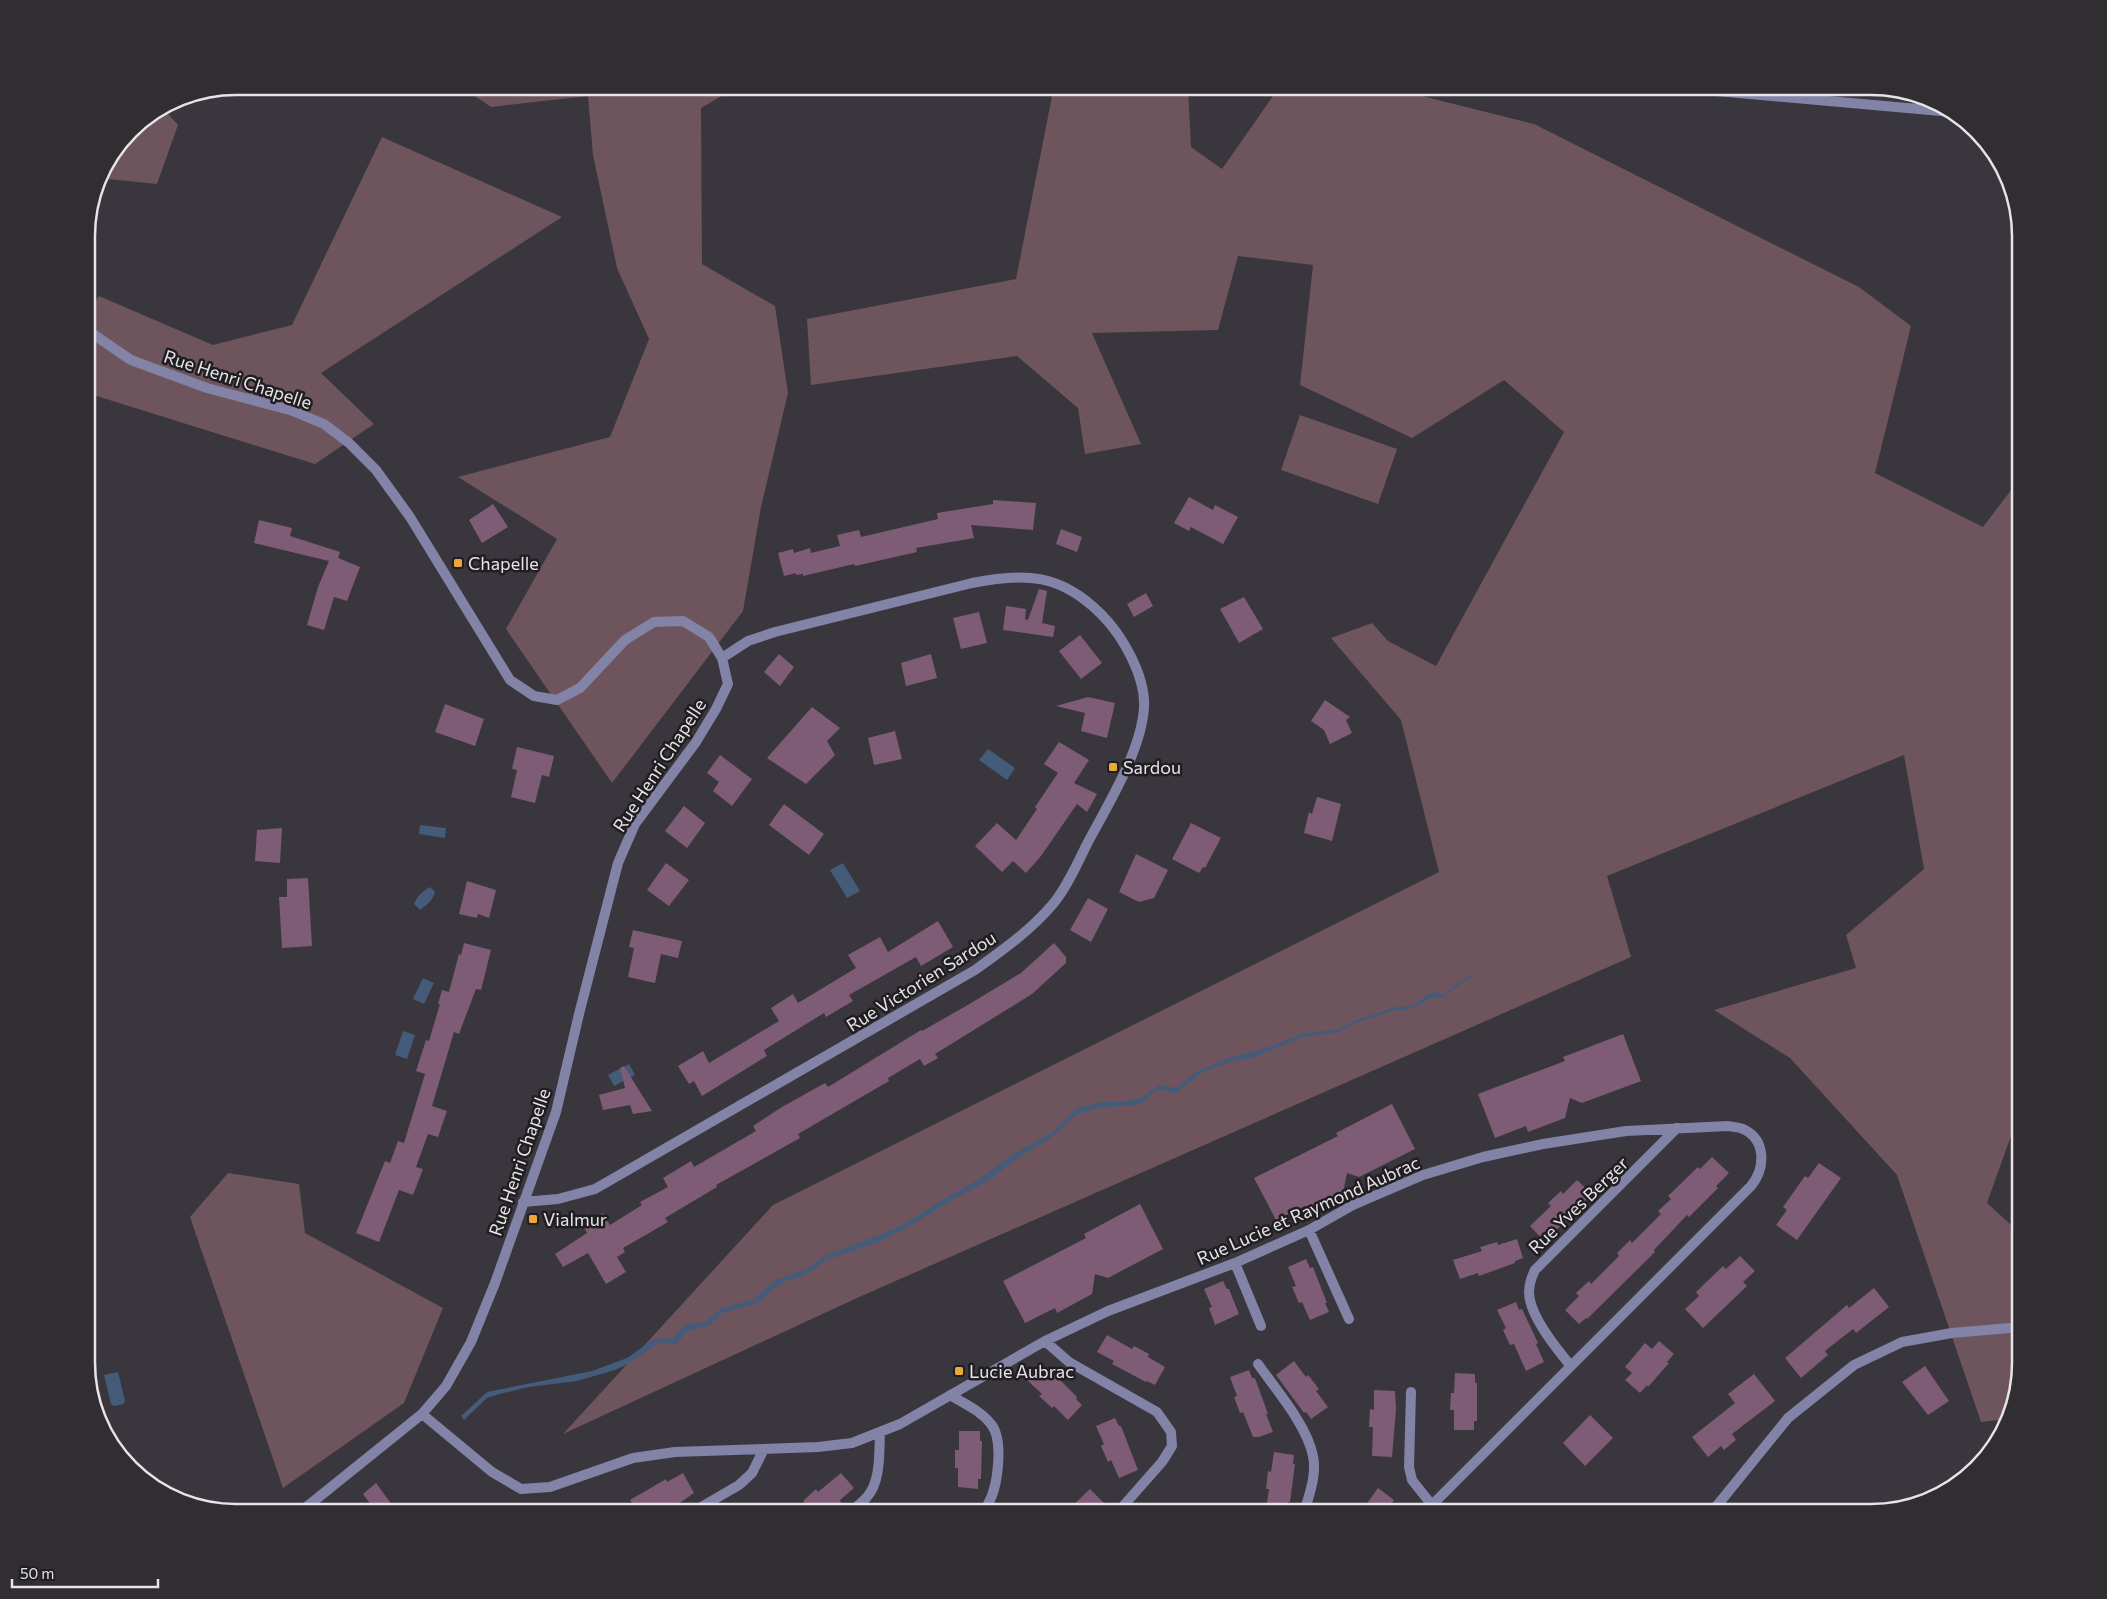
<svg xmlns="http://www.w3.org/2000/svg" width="2107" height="1599" font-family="Commissioner,sans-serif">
	<rect width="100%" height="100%" fill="#39363d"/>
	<path fill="#6e545c" d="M 460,86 L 739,86 L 701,108 L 702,264 L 775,306 L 788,393 L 761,507 L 743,611 L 612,783 L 506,629 L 557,539 L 458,477 L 610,437 L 649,339 L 617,268 L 593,155 L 588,96 L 491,107 Z
		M 1054,86 L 1188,86 L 1191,147 L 1222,169 L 1280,86 L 1382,86 L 1534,124 L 1859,287 L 1911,326 L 1875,473 L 1983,527 L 2021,477 L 2021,1136 L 2012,1133 L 1987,1203 L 2021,1234 L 2021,1363 L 2013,1411 L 2009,1419 L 1981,1422 L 1897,1175 L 1790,1058 L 1714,1010 L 1856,968 L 1846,935 L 1924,869 L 1904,755 L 1607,876 L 1631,957 L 857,1298 L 563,1434 L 773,1205 L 1439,872 L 1401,720 L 1331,638 L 1372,623 L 1388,641 L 1436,666 L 1564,432 L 1504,380 L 1412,438 L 1300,385 L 1313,265 L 1238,256 L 1218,330 L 1092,333 L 1141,444 L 1085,454 L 1078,408 L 1017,356 L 811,385 L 807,319 L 1016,279 Z
		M 163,108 L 178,125 L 157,184 L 98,178 L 130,130 Z
		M 382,137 L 562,217 L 321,373 L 374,424 L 315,464 L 87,393 L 87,314 L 99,296 L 213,345 L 292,325 Z
		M 1300,415 L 1397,449 L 1378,504 L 1281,470 Z
		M 228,1173 L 299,1184 L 305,1233 L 443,1308 L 404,1403 L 283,1488 L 190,1217 Z"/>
	<path fill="#455b7a" d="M 988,749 L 1015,768 L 1007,780 L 979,760 Z
		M 420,825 L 446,828 L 445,838 L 419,834 Z
		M 843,863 L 860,891 L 847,898 L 830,870 Z
		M 430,887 L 435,892 C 433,900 427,905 420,910 L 414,904 C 417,896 423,891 430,887 Z
		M 1473,975 L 1477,975 L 1463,982 L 1443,998 L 1432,997 L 1414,1008 L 1392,1011 L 1355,1023 L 1338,1032 L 1300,1038 L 1256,1057 L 1233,1061 L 1213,1068 L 1200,1074 L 1176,1093 L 1162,1090 L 1156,1090 L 1144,1102 L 1136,1105 L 1097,1108 L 1077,1114 L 1056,1134 L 1011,1163 L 991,1179 L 959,1196 L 903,1230 L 879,1242 L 826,1260 L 804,1276 L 788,1280 L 774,1288 L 758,1303 L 722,1313 L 709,1326 L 687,1331 L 677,1344 L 658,1344 L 624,1366 L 615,1370 L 577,1381 L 529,1387 L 499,1394 L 487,1398 L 464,1420 L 461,1416 L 487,1392 L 592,1371 L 627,1358 L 654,1339 L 673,1338 L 684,1325 L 706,1322 L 720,1309 L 754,1299 L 776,1280 L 808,1268 L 825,1256 L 899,1227 L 944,1199 L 981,1178 L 1012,1155 L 1054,1131 L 1075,1109 L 1101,1102 L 1129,1101 L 1142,1097 L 1159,1085 L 1177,1088 L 1197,1071 L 1229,1058 L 1266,1048 L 1302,1034 L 1338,1029 L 1354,1021 L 1395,1007 L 1412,1006 L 1431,993 L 1435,992 L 1445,995 L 1459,982 Z
		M 423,978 L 434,983 L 424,1004 L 413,999 Z
		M 403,1031 L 415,1035 L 407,1059 L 395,1055 Z
		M 629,1064 L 635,1075 L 614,1086 L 608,1075 Z
		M 118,1372 L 125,1401 L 123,1404 L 114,1406 L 111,1404 L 104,1375 Z"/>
	<path fill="#7e5c76" d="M 1189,497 L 1213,510 L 1215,505 L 1238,517 L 1223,544 L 1191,527 L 1189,531 L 1174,523 Z
		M 993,500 L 1036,503 L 1033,530 L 971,525 L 974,538 L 916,548 L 917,552 L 855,566 L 854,564 L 803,576 L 803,574 L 796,575 L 796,573 L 784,576 L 778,553 L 793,549 L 794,553 L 810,548 L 811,553 L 840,546 L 837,535 L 859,530 L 861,537 L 938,519 L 937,513 L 993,504 Z
		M 493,504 L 508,527 L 482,543 L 469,520 Z
		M 259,520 L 292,528 L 290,536 L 340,552 L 338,558 L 360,567 L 347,601 L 334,597 L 324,630 L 307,625 L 318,587 L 329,561 L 254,543 Z
		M 1061,529 L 1082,537 L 1077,552 L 1056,544 Z
		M 1039,589 L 1047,591 L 1042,623 L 1055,626 L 1053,637 L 1003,630 L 1006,606 L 1026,609 L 1025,619 L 1028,620 Z
		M 1146,593 L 1153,606 L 1134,617 L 1127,604 Z
		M 1244,597 L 1263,629 L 1239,643 L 1220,609 Z
		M 979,612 L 987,643 L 961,649 L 953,618 Z
		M 1080,635 L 1102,663 L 1081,679 L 1059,651 Z
		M 779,654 L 794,667 L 780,686 L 764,672 Z
		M 931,654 L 937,678 L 906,686 L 901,663 Z
		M 1088,697 L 1115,703 L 1107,738 L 1081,731 L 1085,713 L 1056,706 Z
		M 1325,700 L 1350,717 L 1346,720 L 1352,733 L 1330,744 L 1324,730 L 1311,721 Z
		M 445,704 L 484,719 L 475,746 L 435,732 Z
		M 812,707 L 840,728 L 827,741 L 835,755 L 806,784 L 767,758 Z
		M 895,731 L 902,759 L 874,765 L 868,738 Z
		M 1059,742 L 1089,760 L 1074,783 L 1097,794 L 1087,812 L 1077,804 L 1041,856 L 1026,873 L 1013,861 L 1002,872 L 975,846 L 997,823 L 1016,840 L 1037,809 L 1035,807 L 1058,773 L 1044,764 Z
		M 517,747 L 554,756 L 549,777 L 542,775 L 535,803 L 511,797 L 517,770 L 512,769 Z
		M 720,755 L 752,779 L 732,806 L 713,791 L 719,782 L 707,773 Z
		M 1317,797 L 1341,804 L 1332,841 L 1304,833 L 1309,812 L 1312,814 Z
		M 784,804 L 824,834 L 809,855 L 769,825 Z
		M 684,806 L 705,823 L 687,848 L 665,831 Z
		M 1191,823 L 1221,838 L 1205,868 L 1203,867 L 1199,873 L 1172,859 Z
		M 282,828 L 280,863 L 255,861 L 257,830 Z
		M 1136,854 L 1168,870 L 1154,898 L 1139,902 L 1119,892 Z
		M 666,863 L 689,880 L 669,906 L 647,890 Z
		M 308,878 L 312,946 L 282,948 L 279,897 L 287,897 L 287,879 Z
		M 467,881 L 496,890 L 489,918 L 478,914 L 477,918 L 459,914 Z
		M 1088,898 L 1108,909 L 1091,942 L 1070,930 Z
		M 938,921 L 953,947 L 921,966 L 916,957 L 849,995 L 853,1001 L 826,1017 L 824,1013 L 764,1050 L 767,1056 L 702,1096 L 694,1081 L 689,1084 L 678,1066 L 703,1051 L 709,1063 L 779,1021 L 771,1008 L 793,994 L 798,1003 L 856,968 L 848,955 L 880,937 L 888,952 Z
		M 633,930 L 682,941 L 678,958 L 661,954 L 655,983 L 628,977 L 634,948 L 629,947 Z
		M 464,943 L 491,950 L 481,990 L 476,989 L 459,1034 L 454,1032 L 432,1106 L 447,1111 L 438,1137 L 428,1134 L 416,1167 L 423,1169 L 413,1195 L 399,1190 L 379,1242 L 356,1233 L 385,1161 L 390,1163 L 398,1141 L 404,1143 L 425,1074 L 416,1071 L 426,1040 L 429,1041 L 440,1004 L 438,1004 L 442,990 L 449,992 L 459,954 L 461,955 Z
		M 1054,943 L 1066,957 L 1066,963 L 1032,994 L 935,1054 L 938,1058 L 924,1066 L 920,1059 L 888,1078 L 889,1081 L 798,1134 L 800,1138 L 716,1185 L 717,1187 L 665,1218 L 668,1222 L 623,1248 L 625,1252 L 617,1257 L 626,1272 L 606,1284 L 588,1253 L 563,1267 L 555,1254 L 587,1233 L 583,1225 L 603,1213 L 610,1225 L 642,1205 L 640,1202 L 668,1187 L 663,1178 L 691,1161 L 694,1167 L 756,1131 L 753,1126 L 782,1107 L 825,1083 L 828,1087 L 921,1030 L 922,1031 L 966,1006 L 1021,973 Z
		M 1623,1034 L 1641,1081 L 1582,1103 L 1570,1098 L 1565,1118 L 1528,1132 L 1526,1126 L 1495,1138 L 1478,1094 L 1565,1061 L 1563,1057 Z
		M 624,1066 L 637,1087 L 652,1111 L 633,1114 L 630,1105 L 603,1110 L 599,1095 L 625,1088 L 620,1068 Z
		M 1392,1104 L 1415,1149 L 1359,1177 L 1347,1173 L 1343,1193 L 1308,1211 L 1305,1206 L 1276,1220 L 1254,1178 L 1338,1136 L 1336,1133 Z
		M 1712,1157 L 1729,1173 L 1716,1186 L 1718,1188 L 1689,1217 L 1687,1215 L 1654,1250 L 1655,1252 L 1587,1319 L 1586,1318 L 1579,1324 L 1565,1310 L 1579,1296 L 1576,1293 L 1589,1281 L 1591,1284 L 1619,1256 L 1617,1253 L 1630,1240 L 1632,1243 L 1661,1214 L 1658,1211 L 1671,1199 L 1668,1196 L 1698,1167 L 1700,1169 Z
		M 1819,1163 L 1841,1178 L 1797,1240 L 1776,1225 L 1787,1210 L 1783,1207 L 1788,1200 L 1805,1176 L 1808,1178 Z
		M 1577,1180 L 1592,1194 L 1585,1201 L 1587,1202 L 1544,1241 L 1530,1226 L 1551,1206 L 1548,1203 L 1561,1191 L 1563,1194 Z
		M 1140,1204 L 1163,1249 L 1108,1278 L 1095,1274 L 1092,1294 L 1057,1313 L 1055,1308 L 1025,1323 L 1003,1281 L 1086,1238 L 1084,1234 Z
		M 1517,1239 L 1523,1258 L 1515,1261 L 1515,1263 L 1479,1276 L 1478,1273 L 1460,1279 L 1453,1260 L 1482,1251 L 1480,1247 L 1497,1242 L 1498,1245 Z
		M 1740,1256 L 1755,1271 L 1743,1282 L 1747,1286 L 1703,1328 L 1685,1309 L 1699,1296 L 1696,1292 L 1723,1266 L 1726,1269 Z
		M 1306,1259 L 1310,1268 L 1313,1267 L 1327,1303 L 1325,1303 L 1329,1312 L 1310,1320 L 1302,1302 L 1299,1303 L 1292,1287 L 1296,1286 L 1288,1267 Z
		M 1223,1281 L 1227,1289 L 1229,1289 L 1239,1314 L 1215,1325 L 1209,1308 L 1212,1307 L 1204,1289 Z
		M 1874,1288 L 1889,1307 L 1856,1333 L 1853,1329 L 1825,1351 L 1828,1355 L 1801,1378 L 1785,1358 L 1847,1305 L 1849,1308 Z
		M 1516,1302 L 1519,1310 L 1522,1309 L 1538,1343 L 1536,1344 L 1544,1362 L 1526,1371 L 1514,1344 L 1510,1345 L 1503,1330 L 1506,1328 L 1497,1310 Z
		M 1107,1335 L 1132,1349 L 1134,1346 L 1149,1354 L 1148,1357 L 1165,1367 L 1155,1385 L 1147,1381 L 1146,1382 L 1112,1364 L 1114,1361 L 1097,1352 Z
		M 1659,1341 L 1674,1354 L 1667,1362 L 1669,1363 L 1648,1387 L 1647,1385 L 1640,1393 L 1625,1380 L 1632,1373 L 1625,1367 L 1645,1343 L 1652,1349 Z
		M 1294,1361 L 1306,1377 L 1308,1375 L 1319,1389 L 1316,1391 L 1328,1407 L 1311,1419 L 1306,1412 L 1304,1413 L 1276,1375 Z
		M 1041,1365 L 1048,1372 L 1050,1370 L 1077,1397 L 1076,1399 L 1082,1405 L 1068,1420 L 1054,1406 L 1052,1408 L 1039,1396 L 1042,1394 L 1027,1380 Z
		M 1925,1366 L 1949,1401 L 1928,1415 L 1902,1382 Z
		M 1249,1370 L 1252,1378 L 1255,1378 L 1268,1414 L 1266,1414 L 1273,1432 L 1259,1437 L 1253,1437 L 1243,1412 L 1240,1413 L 1234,1397 L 1237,1396 L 1230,1377 Z
		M 1455,1373 L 1475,1374 L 1475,1383 L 1477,1383 L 1477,1421 L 1474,1421 L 1474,1430 L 1454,1430 L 1454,1410 L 1450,1410 L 1451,1393 L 1454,1393 Z
		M 1754,1374 L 1775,1401 L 1732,1434 L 1736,1440 L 1724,1450 L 1721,1446 L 1708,1457 L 1692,1437 L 1735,1403 L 1728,1394 Z
		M 1374,1390 L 1395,1391 L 1396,1409 L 1392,1457 L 1372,1456 L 1373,1427 L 1369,1427 L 1370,1409 L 1374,1410 Z
		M 1590,1415 L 1613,1438 L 1585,1466 L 1563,1443 Z
		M 1115,1418 L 1119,1426 L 1121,1426 L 1138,1470 L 1119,1478 L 1111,1460 L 1108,1462 L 1101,1446 L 1104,1444 L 1096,1426 Z
		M 959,1431 L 980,1431 L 980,1441 L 982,1441 L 981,1479 L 978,1479 L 978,1489 L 958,1487 L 958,1468 L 955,1468 L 955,1450 L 959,1450 Z
		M 1274,1452 L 1294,1455 L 1293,1464 L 1295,1464 L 1290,1502 L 1288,1502 L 1287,1511 L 1266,1509 L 1269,1489 L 1266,1489 L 1268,1471 L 1271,1472 Z
		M 683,1473 L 694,1493 L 665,1513 L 638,1513 L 630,1500 L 666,1479 L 667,1482 Z
		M 841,1473 L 854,1488 L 840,1500 L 841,1503 L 829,1513 L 794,1513 L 805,1503 L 803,1501 L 816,1489 L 818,1492 Z
		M 376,1483 L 398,1513 L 377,1513 L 363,1494 Z
		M 1378,1488 L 1394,1500 L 1385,1513 L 1360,1513 Z
		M 1090,1489 L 1104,1503 L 1095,1513 L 1065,1513 Z"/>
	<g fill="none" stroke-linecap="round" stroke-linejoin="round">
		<path stroke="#8283a7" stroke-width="10" d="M 1661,86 L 1952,112
			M 87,330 L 131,360 L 207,388 L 290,410 L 324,424 L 349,443 L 376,470 L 410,517 L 510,680 L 534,696 L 557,700 L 580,688 L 625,640 L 654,622 L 683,621 L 709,637 L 722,658 L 728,684 L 716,709 L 696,742 L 635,824 L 618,863 L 579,1014 L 556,1112 L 495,1283 L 471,1342 L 446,1386 L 422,1414 L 299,1513
			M 523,1202 L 558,1199 L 595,1189 L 975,970 C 1003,950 1031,930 1053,904 C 1067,887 1077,864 1087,844 C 1107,806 1141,752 1144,708 C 1146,677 1123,636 1101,614 C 1061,574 1025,572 972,583 L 775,632 L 748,641 L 722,658
			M 1309,1230 L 1349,1319
			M 1235,1263 L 1261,1326
			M 1045,1341 L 1069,1362 L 1157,1412 L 1171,1432 L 1172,1446 L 1162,1462 L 1117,1513
			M 1258,1364 C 1276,1390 1307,1425 1313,1456 C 1317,1475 1309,1495 1304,1513
			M 1570,1365 C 1556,1348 1530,1316 1529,1293 C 1529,1284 1531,1278 1535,1270 L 1677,1128
			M 1411,1392 L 1409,1467 L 1412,1480 L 1431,1504
			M 950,1395 C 965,1404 981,1411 991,1424 C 1004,1440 998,1487 988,1504 C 987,1507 983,1510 981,1513
			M 422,1414 L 492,1472 L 521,1489 L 550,1487 L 633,1458 L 675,1452 L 818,1447 L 852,1443 L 900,1424 L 1045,1341 L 1108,1311 L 1235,1263 L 1309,1230 L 1353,1205 L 1423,1175 L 1483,1157 L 1543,1144 L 1626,1131 L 1728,1126 C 1732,1127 1739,1127 1743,1129 C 1767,1140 1765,1169 1751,1186 L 1424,1513
			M 691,1513 L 739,1485 L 752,1473 L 764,1449
			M 849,1513 C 855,1508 862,1503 867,1497 C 881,1481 879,1453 880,1433
			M 1711,1513 L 1788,1418 L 1854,1365 L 1902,1342 L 1952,1333 L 2021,1327"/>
	</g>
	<g fill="#eca93a" stroke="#201e21" stroke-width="2">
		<rect x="453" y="558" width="10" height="10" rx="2.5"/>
		<rect x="1108" y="762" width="10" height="10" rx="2.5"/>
		<rect x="528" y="1214" width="10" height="10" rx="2.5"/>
		<rect x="954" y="1366" width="10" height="10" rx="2.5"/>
	</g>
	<g text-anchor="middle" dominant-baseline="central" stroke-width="5" stroke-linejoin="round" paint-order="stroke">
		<g font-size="18" fill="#e6e4e8" stroke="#201e21">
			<text transform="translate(238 379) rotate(18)">Rue Henri Chapelle</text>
			<text transform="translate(659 765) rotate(-57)">Rue Henri Chapelle</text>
			<text transform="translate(921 981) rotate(-32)">Rue Victorien Sardou</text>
			<text transform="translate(519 1162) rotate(-71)">Rue Henri Chapelle</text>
			<text transform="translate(1578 1205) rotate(-44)">Rue Yves Berger</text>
			<text transform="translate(1308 1210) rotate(-24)">Rue Lucie et Raymond Aubrac</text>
		</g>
		<g font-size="18" fill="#e6e4e8" stroke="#201e21" text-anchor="start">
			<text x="468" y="563">Chapelle</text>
			<text x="1123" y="767">Sardou</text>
			<text x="543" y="1219">Vialmur</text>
			<text x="969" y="1371">Lucie Aubrac</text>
		</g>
	</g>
	<path d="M0 0H2107V1599H0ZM236 95H1871A141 141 0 0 1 2012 236V1363A141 141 0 0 1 1871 1504H236A141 141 0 0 1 95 1363V236A141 141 0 0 1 236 95Z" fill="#302e31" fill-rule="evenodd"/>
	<path fill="none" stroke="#e6e4e8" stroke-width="2.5" d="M236 95H1871A141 141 0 0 1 2012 236V1363A141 141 0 0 1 1871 1504H236A141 141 0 0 1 95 1363V236A141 141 0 0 1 236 95Z"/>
	<path d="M12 1579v8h146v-8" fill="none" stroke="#e6e4e8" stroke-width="2.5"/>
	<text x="20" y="1579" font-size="15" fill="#e6e4e8" stroke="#201e21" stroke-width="4" paint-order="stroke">50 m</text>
</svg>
